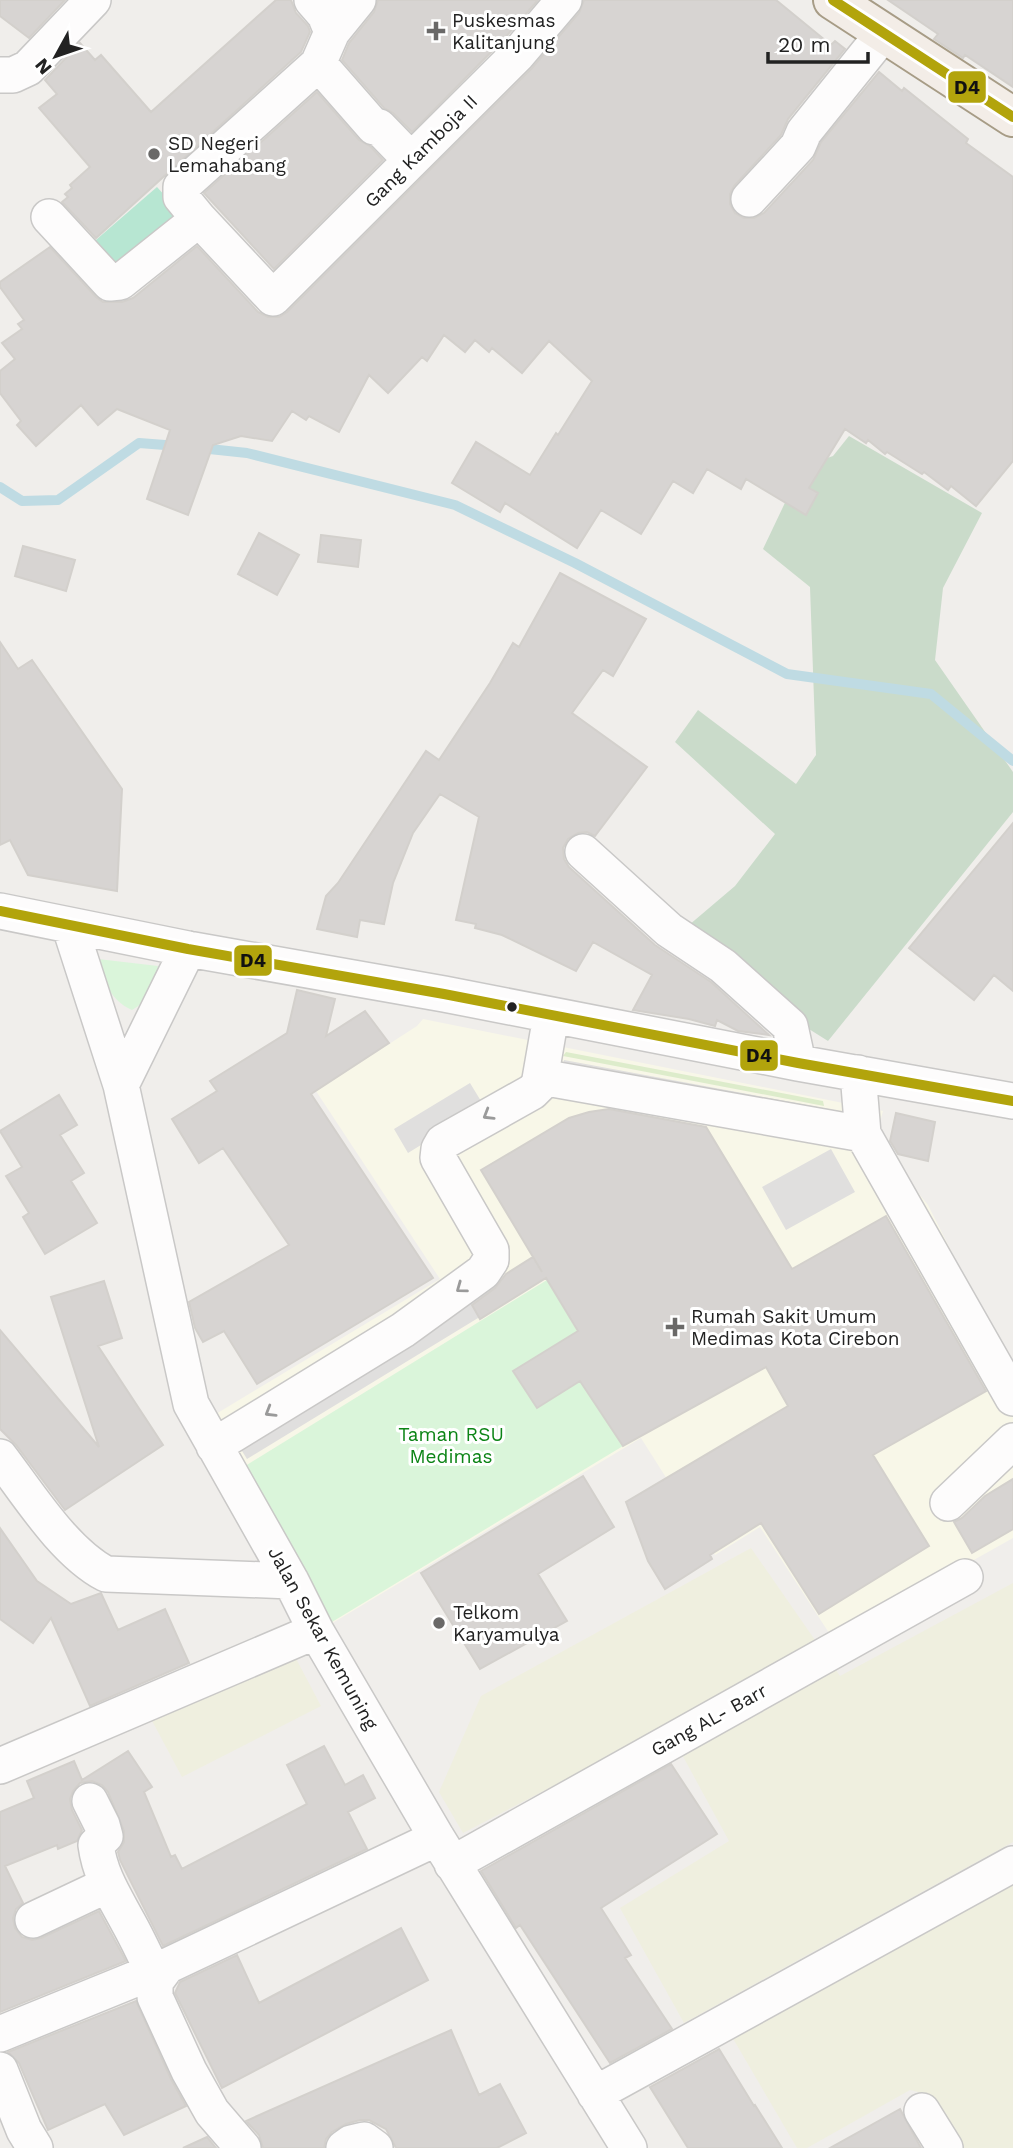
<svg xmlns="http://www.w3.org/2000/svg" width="1013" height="2148" font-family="'Work Sans',sans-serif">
	<rect width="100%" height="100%" fill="#f0eeeb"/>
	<path fill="#f8f7e8" d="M 423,1019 L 883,1111 L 875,1140 L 928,1205 L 1013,1374 L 1013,1538 L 833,1639 L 760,1527 L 715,1555 L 641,1438 L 321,1630 L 206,1420 L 440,1279 L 316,1091 L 417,1026 Z"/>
	<path fill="#efefdf" d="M 751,1548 L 840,1676 L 1013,1583 L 1013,1842 L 684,2023 L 620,1908 L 729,1841 L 667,1727 L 463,1833 L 439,1792 L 481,1696 Z
		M 292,1651 L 321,1706 L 182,1777 L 149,1715 Z
		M 1013,1878 L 1013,2148 L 959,2148 L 926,2094 L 910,2090 L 807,2148 L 797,2148 L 728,2030 Z"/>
	<path fill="#ddeccb" d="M 566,1052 L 823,1101 L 824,1106 L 563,1056 Z"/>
	<path fill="#cadbca" d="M 849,436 L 982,513 L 943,588 L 935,660 L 1013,772 L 1013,812 L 828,1041 L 793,1019 L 682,931 L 735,886 L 775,834 L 675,742 L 698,710 L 796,784 L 816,755 L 810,587 L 763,549 L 802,467 L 833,456 Z"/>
	<path fill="#daf5da" d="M 98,959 L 158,966 C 154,983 148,1002 132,1010 C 110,1000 104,982 98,959 Z
		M 547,1280 L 592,1356 L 513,1372 L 537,1408 L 580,1381 L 623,1446 L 322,1628 L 237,1471 Z"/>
	<path fill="#b7e6d2" d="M 157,187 L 184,217 L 116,276 L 89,246 Z"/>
	<path fill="#e0dfde" d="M 564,1060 L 861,1115 L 859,1126 L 562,1071 Z
		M 470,1083 L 484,1106 L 408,1153 L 394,1129 Z
		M 831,1149 L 855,1192 L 786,1230 L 762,1187 Z
		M 517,1272 L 527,1288 L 247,1459 L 237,1443 Z"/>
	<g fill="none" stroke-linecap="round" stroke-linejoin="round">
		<path stroke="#bfdbe3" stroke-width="10" d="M 200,448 L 247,453 L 455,505 L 575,563 L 787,674 L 931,694 L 1013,761
			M 0,487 L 22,501 L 58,500 L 139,443 L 178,446"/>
	</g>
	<path fill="#d7d4d2" stroke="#d3d0cc" stroke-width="2" d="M 0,0 L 65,0 L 29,38 L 0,16 Z
		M 276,0 L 291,0 L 296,13 L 308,26 L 310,32 L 301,52 L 96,238 L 62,202 L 68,197 L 65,194 L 72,188 L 70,185 L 90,167 L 39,108 L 57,94 L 45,80 L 80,43 L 95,60 L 101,55 L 151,112 Z
		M 378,0 L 538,0 L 503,40 L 412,132 L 393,113 L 384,108 L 342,60 L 349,43 L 374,12 Z
		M 584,0 L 776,0 L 831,45 L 835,41 L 845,49 L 788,119 L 781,135 L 734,186 L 730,194 L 730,204 L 735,213 L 744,218 L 754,218 L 764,213 L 813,160 L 821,142 L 879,72 L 902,91 L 904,88 L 968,139 L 966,143 L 1013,177 L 1013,461 L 976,506 L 951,486 L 948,490 L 924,472 L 922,474 L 887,452 L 885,454 L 868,440 L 866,443 L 845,429 L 809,488 L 818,493 L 806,515 L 746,479 L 741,489 L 707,469 L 693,493 L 673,481 L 641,534 L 601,510 L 577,548 L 505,503 L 500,512 L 452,483 L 476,442 L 530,475 L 556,433 L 558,435 L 592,381 L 549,341 L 522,373 L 492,348 L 489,352 L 475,340 L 465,352 L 444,335 L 427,361 L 422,357 L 388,393 L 369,375 L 339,432 L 309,416 L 306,420 L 292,411 L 272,441 L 241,436 L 213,445 L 188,515 L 147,499 L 170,430 L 117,409 L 98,425 L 81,405 L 36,446 L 17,425 L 21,421 L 0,393 L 0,371 L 15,359 L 2,343 L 22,329 L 18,324 L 24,320 L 0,287 L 0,282 L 50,247 L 96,297 L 103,302 L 122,302 L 133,298 L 197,246 L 258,312 L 268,317 L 279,317 L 287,312 L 532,68 L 579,13 Z
		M 888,0 L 1013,0 L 1013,87 L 965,55 L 963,58 L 934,39 L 938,34 Z
		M 317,92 L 359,140 L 370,146 L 383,160 L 274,269 L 204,193 Z
		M 259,533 L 299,555 L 277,595 L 238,574 Z
		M 321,535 L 361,540 L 358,567 L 318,562 Z
		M 23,546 L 75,560 L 66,591 L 15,576 Z
		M 560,573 L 646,619 L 613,676 L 603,670 L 572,713 L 647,767 L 595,836 L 587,832 L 578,833 L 568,839 L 563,848 L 564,859 L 569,867 L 655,945 L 711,982 L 769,1035 L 738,1031 L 717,1020 L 715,1026 L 689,1019 L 633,1010 L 652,975 L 593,942 L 576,971 L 502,935 L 475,928 L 476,924 L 456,920 L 479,817 L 440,794 L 413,833 L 393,883 L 384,924 L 360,920 L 357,937 L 317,929 L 326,896 L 338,883 L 426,751 L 439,760 L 490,683 L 513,643 L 519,647 Z
		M 0,642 L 18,669 L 32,660 L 122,789 L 117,891 L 28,875 L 10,840 L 0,845 Z
		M 1013,823 L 1013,991 L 994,975 L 974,1000 L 909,948 Z
		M 297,990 L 335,999 L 326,1036 L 365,1011 L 389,1043 L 311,1094 L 433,1278 L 257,1384 L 224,1331 L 203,1342 L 195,1328 L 189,1302 L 289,1245 L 223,1148 L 199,1163 L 172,1119 L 217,1091 L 210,1081 L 287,1033 Z
		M 59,1095 L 77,1125 L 60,1135 L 84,1173 L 71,1181 L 97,1223 L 45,1254 L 23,1217 L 29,1213 L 6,1176 L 22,1167 L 0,1131 Z
		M 609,1109 L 706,1127 L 792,1269 L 886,1216 L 986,1391 L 873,1455 L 929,1546 L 819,1614 L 761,1523 L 710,1555 L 712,1559 L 665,1589 L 648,1561 L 626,1502 L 788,1406 L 766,1367 L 623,1446 L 580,1381 L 537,1408 L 513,1371 L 578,1331 L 546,1278 L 480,1319 L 472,1305 L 495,1288 L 506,1274 L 533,1257 L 542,1272 L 481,1170 L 569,1118 L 589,1112 Z
		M 896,1113 L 935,1122 L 928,1161 L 898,1154 L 890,1141 Z
		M 104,1281 L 122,1338 L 98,1346 L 163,1445 L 65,1510 L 16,1445 L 0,1429 L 0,1330 L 99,1447 L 51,1297 Z
		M 583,1476 L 614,1527 L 538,1574 L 567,1621 L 480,1669 L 421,1573 Z
		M 1013,1479 L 1013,1529 L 972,1553 L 954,1522 L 962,1518 L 985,1496 Z
		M 0,1528 L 37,1581 L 71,1604 L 101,1593 L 118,1630 L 165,1609 L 189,1663 L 90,1706 L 51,1618 L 33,1643 L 0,1619 Z
		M 324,1746 L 345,1785 L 363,1775 L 375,1798 L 348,1812 L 367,1849 L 163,1946 L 120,1860 L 118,1852 L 124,1842 L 124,1831 L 108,1792 L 102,1785 L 92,1781 L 80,1783 L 73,1791 L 70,1799 L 72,1810 L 82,1830 L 77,1841 L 58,1849 L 57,1845 L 5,1866 L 23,1903 L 16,1909 L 13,1918 L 15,1928 L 22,1937 L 32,1940 L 41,1938 L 99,1911 L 126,1961 L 0,2012 L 0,1812 L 34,1798 L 27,1781 L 74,1761 L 82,1780 L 128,1751 L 152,1787 L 144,1792 L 171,1857 L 175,1855 L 182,1869 L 307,1804 L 287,1765 Z
		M 671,1764 L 717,1834 L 601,1908 L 631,1955 L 625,1958 L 672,2029 L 610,2063 L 520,1925 L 516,1928 L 481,1871 Z
		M 401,1928 L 428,1980 L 222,2088 L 175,1993 L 180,1982 L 237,1955 L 259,2003 Z
		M 136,2001 L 171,2079 L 186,2106 L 124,2135 L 105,2104 L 48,2130 L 19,2063 L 8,2052 Z
		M 451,2030 L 479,2095 L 500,2084 L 526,2133 L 497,2148 L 396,2148 L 386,2129 L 369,2120 L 360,2120 L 346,2124 L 332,2132 L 326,2139 L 324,2148 L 263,2148 L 259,2135 L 246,2121 Z
		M 719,2049 L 754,2106 L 755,2105 L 782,2148 L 688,2148 L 650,2087 Z
		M 900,2109 L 921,2148 L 830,2148 Z
		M 207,2137 L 216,2148 L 183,2148 Z"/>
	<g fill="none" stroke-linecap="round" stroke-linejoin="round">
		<defs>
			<path id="minor" d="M 312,0 L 325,15 L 332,32 L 358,0
				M 318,63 L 374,127 L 379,127 L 411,160
				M 0,75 L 13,75 L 28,68 L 93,0
				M 749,199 L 798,146 L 804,132 L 883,34
				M 49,217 L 110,283 L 120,282 L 199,219 L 181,197 L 181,187 L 318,64 L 332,32
				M 199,219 L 273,298 L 518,54 L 564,0
				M 583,852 L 669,930 L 723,966 L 790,1026 L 798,1063
				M 0,911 L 188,949 L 444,994 L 798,1063 L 1013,1101
				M 70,927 L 121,1085 L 191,1404 L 291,1581 L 316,1631 L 437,1838 L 629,2148
				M 858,1073 L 863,1134
				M 541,1077 L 863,1134 L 1013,1398
				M 121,1085 L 188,949
				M 214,1446 L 403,1330 L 483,1272 L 491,1260 L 491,1250 L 438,1158 L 439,1149 L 443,1142 L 532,1092 L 539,1085 L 551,1016
				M 0,1457 C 29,1495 64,1552 106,1574 L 291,1581
				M 948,1503 L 1013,1441
				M 0,1766 L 316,1631
				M 90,1801 L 102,1825 L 105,1836 L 96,1845 C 100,1875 114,1896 128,1922 C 137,1938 145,1955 153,1972
				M 452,1864 L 965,1577
				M 33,1920 L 107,1885
				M 0,2034 L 167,1966
				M 0,2070 L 24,2130 L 35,2148
				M 595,2094 L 1013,1864
				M 922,2111 L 945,2148
				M 243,2148 L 212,2112 L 189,2071 L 155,1997 L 155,1982 L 167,1966 L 437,1838
				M 344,2148 L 351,2143 L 364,2140 L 375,2148"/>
			<path id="major" d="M 833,0 L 1013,117"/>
		</defs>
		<use href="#minor" stroke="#c9c8c7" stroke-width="38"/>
		<use href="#major" stroke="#a79c86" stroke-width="42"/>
		<use href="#minor" stroke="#fdfcfc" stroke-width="35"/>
		<use href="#major" stroke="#f3ede7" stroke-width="38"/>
		<defs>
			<path id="bus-1" d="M 833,0 L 1013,117
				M 0,911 L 188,949 L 444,994 L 798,1063 L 1013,1101"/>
		</defs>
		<use href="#bus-1" stroke="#fff" stroke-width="16"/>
		<use href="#bus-1" stroke="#b2a40c" stroke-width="10"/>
	</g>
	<defs><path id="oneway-chevron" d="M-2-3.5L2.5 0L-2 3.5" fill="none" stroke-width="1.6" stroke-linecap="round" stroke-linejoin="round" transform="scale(1.75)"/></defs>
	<g stroke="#9a9a9a">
		<use href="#oneway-chevron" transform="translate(488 1115) rotate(149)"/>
		<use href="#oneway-chevron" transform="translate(461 1288) rotate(144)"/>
		<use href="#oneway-chevron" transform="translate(270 1412) rotate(149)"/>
	</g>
	<g fill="#6a6968" stroke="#fff" stroke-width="2.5">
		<path d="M432.5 20.5h7v7h7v7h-7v7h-7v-7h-7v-7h7z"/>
		<circle cx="154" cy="154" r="7"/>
		<path d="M671.5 1316.5h7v7h7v7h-7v7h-7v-7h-7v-7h7z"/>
		<circle cx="439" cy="1623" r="7"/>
	</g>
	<circle fill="#222" stroke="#fff" stroke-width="2.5" cx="512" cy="1007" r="6"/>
	<g text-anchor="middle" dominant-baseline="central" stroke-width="6" stroke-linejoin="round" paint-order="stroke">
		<g font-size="19" fill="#222" stroke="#fff" text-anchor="start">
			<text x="452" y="20">Puskesmas<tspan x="452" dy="22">Kalitanjung</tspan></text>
			<text x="168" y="143">SD Negeri<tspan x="168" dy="22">Lemahabang</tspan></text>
			<text x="691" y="1316">Rumah Sakit Umum<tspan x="691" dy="22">Medimas Kota Cirebon</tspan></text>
			<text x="453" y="1612">Telkom<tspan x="453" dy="22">Karyamulya</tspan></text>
		</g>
		<g font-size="19" fill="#222" stroke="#fff">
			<text transform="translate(421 151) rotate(-45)">Gang Kamboja II</text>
			<text transform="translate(323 1638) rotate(61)">Jalan Sekar Kemuning</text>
			<text transform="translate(709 1720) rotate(-29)">Gang AL- Barr</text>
		</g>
		<g font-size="19" fill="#0c8416" stroke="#fff">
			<text x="451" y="1434">Taman RSU<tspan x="451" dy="22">Medimas</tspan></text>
		</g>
	</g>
	<g stroke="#fff" stroke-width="2.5">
		<rect x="947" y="70" width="40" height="34" rx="7" fill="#b2a40c"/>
		<rect x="233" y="944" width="40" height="33" rx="7" fill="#b2a40c"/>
		<rect x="739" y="1039" width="40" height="33" rx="7" fill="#b2a40c"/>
	</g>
	<g font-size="19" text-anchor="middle" font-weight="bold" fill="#111">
		<text x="967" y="94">D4</text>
		<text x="253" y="967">D4</text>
		<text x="759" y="1062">D4</text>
	</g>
	<g transform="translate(56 56) rotate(230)" stroke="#ffffff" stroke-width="5" paint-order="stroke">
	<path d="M0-5L12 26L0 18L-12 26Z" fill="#222222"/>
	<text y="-10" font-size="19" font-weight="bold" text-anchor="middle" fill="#222222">N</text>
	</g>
	<path d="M768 52v10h100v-10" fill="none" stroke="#222222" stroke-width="3.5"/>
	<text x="778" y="52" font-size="21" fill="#222222" stroke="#ffffff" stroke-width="5" paint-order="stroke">20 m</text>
</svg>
